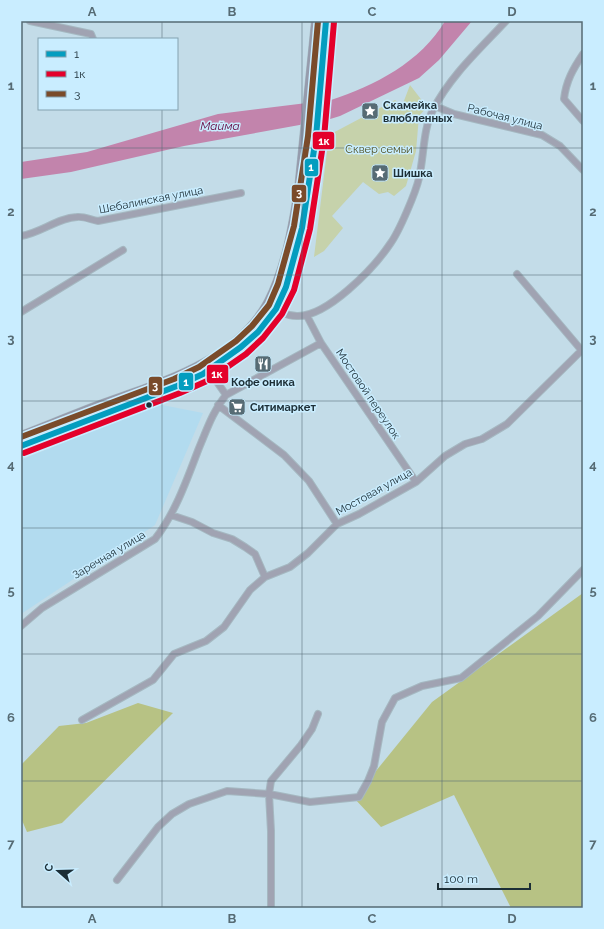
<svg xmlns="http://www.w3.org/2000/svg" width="604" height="929" viewBox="0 0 604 929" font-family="Raleway,sans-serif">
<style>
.built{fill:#b2dbef}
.green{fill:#c6d2ab}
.forest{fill:#b7c284}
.water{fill:#c284ac}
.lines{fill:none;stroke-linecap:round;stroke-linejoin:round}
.minor-casing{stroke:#a5b8c1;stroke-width:8}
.primary-casing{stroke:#a5b8c1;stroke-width:10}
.minor{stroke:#a0a3b2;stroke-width:6}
.primary{stroke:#969bac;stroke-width:9}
.bus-1-casing{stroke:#c9edff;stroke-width:9}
.bus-2-casing{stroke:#c9edff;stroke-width:9}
.bus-3-casing{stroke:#c9edff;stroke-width:9}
.bus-1{stroke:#039dbf;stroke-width:6}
.bus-2{stroke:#e4002b;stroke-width:6}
.bus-3{stroke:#7a4b2a;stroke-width:6}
.grid{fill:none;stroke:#566b74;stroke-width:1;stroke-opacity:0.55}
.bus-dot{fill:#1c2e36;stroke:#c9edff;stroke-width:1.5}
.labels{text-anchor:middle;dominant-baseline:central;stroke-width:3;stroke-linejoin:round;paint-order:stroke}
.poi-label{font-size:11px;font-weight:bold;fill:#1c2e36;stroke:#c9edff;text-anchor:start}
.street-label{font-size:11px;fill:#1c2e36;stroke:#c9edff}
.park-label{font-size:11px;fill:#4e4e1f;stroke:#c9edff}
.water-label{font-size:12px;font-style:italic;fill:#660944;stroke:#c9edff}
.line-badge{stroke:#c9edff;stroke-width:1.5}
.badge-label{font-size:11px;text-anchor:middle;font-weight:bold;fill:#fff}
.neatline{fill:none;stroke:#566b74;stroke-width:1.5}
.grid-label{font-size:13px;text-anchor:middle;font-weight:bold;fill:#566b74}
</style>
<rect width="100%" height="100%" fill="#c3dce8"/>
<path class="built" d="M 157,404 L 203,413 L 155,525 L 21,614 L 21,460 Z"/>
<path class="green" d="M 410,85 L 427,107 L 419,116 L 416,151 L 406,186 L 394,196 L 388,192 L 379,194 L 363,182 L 332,216 L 343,228 L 324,251 L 314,257 L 329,135 L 395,100 L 402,106 Z"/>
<path class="forest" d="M 583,593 L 583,908 L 511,908 L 454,795 L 381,827 L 354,798 L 432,702 Z
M 138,703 L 173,713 L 62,823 L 27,832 L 21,818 L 21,765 L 59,726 L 86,723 Z"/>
<path class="water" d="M 445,21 L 472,21 L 439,60 L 419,78 L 340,116 L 327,120 L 184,146 L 71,172 L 21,179 L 21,162 L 87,152 L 218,114 L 331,100 C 374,86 421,62 445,21 Z"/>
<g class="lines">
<defs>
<path id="minor" d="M 30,21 L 91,34 L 93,39
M 583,54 C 573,69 566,81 564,99 L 583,121
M 435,106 L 454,114 L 542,135 L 560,146 L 583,170
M 21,236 C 41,233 57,218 77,217 C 84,216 91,220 98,221 L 241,193
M 517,274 L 583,352
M 267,303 C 277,310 285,316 297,316 C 327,317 374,268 390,244 C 399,232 416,192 419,178 C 424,157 423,128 433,110 C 450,76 480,49 506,21
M 21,312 L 123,250
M 307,316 L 321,343 L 416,482
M 213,376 L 226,395 L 321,343
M 218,405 L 284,455 L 309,481 L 337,524
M 171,515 L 192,522 L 213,533 L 232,539 L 245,547 L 255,554 L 265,577
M 21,626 L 42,608 L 155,539 C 176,512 187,479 199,448 C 207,429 213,411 226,395
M 318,714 L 312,729 L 301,745 L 271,781 L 269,794 L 310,802 L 359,797 L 368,781 L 374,766 L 382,722 L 395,698 L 422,686 L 461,678 L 538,616 L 583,570
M 82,720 L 153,680 L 174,654 L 206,641 L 224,627 L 250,590 L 265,577 L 290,567 L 308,553 L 337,524 L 359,514 L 416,482 L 445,456 L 465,444 L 482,439 L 507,424 L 583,349
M 117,880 L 158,827 L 172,814 L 189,804 L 227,791 L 269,794 L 271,831 L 271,908"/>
<path id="primary" d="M 21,436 C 47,426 73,415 100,405 C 160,383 235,363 268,303 C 286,268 293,227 299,189 L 316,21
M 21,446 L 177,386 L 203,374 L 241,347 L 258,332 L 276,309 L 286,287 L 302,228 L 316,137 L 326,21"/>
</defs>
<use href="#minor" class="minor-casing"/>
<use href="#primary" class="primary-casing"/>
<use href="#minor" class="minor"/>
<use href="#primary" class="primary"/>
<defs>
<path id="bus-1" d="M 21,446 L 177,386 L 203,374 L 241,347 L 258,332 L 276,309 L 286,287 L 302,228 L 316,137 L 326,21"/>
<path id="bus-2" d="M 24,453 L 180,393 L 207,381 L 246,354 L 263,338 L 282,314 L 294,290 L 310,229 L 324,138 L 334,22"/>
<path id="bus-3" d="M 21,437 L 174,379 L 199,367 L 236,341 L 252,326 L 269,305 L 278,284 L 294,226 L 308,136 L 318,21"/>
</defs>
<use href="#bus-1" class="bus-1-casing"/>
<use href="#bus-2" class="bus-2-casing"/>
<use href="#bus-3" class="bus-3-casing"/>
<use href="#bus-1" class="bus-1"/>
<use href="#bus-2" class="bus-2"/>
<use href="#bus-3" class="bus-3"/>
</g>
<path class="grid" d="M 162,21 L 162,39M 302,21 L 302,908M 442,21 L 442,908M 162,109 L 162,908M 21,148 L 583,148M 21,275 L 583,275M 21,401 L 583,401M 21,528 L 583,528M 21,654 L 583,654M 21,781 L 583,781"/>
<defs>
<symbol id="sight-square" viewBox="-11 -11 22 22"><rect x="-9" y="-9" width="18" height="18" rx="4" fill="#566b74" stroke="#c9edff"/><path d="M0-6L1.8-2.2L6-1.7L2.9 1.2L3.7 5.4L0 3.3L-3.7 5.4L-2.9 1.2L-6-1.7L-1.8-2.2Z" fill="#fff"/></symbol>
<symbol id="restaurant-square" viewBox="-11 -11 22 22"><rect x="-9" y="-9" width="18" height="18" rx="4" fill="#566b74" stroke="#c9edff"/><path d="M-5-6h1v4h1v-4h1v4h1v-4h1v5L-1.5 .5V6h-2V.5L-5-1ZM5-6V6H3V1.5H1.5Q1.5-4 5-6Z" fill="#fff"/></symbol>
<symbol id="supermarket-square" viewBox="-11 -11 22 22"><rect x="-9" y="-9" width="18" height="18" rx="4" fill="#566b74" stroke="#c9edff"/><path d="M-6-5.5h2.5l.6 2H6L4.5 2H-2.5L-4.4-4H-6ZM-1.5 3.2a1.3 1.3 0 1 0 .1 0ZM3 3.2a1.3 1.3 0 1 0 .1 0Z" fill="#fff"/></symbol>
</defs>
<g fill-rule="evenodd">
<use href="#sight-square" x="360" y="101" width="20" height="20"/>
<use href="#sight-square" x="370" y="163" width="20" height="20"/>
<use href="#restaurant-square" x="253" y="354" width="20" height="20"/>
<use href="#supermarket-square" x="227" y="397" width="20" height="20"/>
</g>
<circle class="bus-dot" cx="149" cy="405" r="3.5"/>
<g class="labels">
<g class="poi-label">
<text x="383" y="105">Скамейка<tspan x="383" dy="13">влюбленных</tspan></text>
<text x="393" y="173">Шишка</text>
<text x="263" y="382" text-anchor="middle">Кофе оника</text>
<text x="250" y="407">Ситимаркет</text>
</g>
<g class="street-label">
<text transform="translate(505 117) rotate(14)">Рабочая улица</text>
<text transform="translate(151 200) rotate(-11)">Шебалинская улица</text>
<text transform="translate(368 394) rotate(56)">Мостовой переулок</text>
<text transform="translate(374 492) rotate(-29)">Мостовая улица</text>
<text transform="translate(109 555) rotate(-31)">Заречная улица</text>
</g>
<g class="park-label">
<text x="379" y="149">Сквер семьи</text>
</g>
<g class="water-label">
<text x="220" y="126">Майма</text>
</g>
</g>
<g class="line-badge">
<rect x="312" y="131" width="23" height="19" rx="4" fill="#e4002b"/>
<rect x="304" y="158" width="15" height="19" rx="4" fill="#039dbf"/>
<rect x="291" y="184" width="16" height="19" rx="4" fill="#7a4b2a"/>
<rect x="206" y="364" width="23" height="20" rx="4" fill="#e4002b"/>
<rect x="178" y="372" width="16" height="19" rx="4" fill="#039dbf"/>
<rect x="148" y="376" width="15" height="20" rx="4" fill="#7a4b2a"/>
</g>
<g class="badge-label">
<text x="324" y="145">1к</text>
<text x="311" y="171">1</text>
<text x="299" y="197">3</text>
<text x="217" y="378">1к</text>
<text x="186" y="386">1</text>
<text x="155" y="390">3</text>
</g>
<rect width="604" height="929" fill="none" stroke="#c9edff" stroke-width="44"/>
<rect x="38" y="38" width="140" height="72" fill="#c9edff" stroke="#84a1af"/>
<rect x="46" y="51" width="20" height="6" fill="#039dbf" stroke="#84a1af"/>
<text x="74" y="58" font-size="12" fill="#1c2e36">1</text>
<rect x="46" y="71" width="20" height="6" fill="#e4002b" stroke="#84a1af"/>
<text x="74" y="78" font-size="12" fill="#1c2e36">1к</text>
<rect x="46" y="91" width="20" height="6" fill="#7a4b2a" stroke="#84a1af"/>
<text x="74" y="98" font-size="12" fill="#1c2e36">3</text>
<g transform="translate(58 871) rotate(290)" stroke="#c9edff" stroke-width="3" paint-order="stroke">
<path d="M0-3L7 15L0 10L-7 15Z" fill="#1c2e36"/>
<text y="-6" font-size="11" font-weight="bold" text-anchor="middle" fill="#1c2e36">С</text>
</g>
<path d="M438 883v6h92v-6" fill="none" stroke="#1c2e36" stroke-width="2"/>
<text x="444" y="883" font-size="12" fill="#1c2e36" stroke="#c9edff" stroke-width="3" paint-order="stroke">100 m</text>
<rect x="22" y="22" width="560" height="885" class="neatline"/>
<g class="grid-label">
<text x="92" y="16">A</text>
<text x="232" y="16">B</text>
<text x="372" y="16">C</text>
<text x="512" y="16">D</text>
<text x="11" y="90">1</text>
<text x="593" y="90">1</text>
<text x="11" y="216">2</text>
<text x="593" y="216">2</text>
<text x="11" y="343">3</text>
<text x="593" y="343">3</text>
<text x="11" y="469">4</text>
<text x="593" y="469">4</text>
<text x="11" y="595">5</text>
<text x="593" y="595">5</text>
<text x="11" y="722">6</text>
<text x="593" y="722">6</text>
<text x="11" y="848">7</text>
<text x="593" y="848">7</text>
<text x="92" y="923">A</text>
<text x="232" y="923">B</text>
<text x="372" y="923">C</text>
<text x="512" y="923">D</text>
</g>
</svg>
